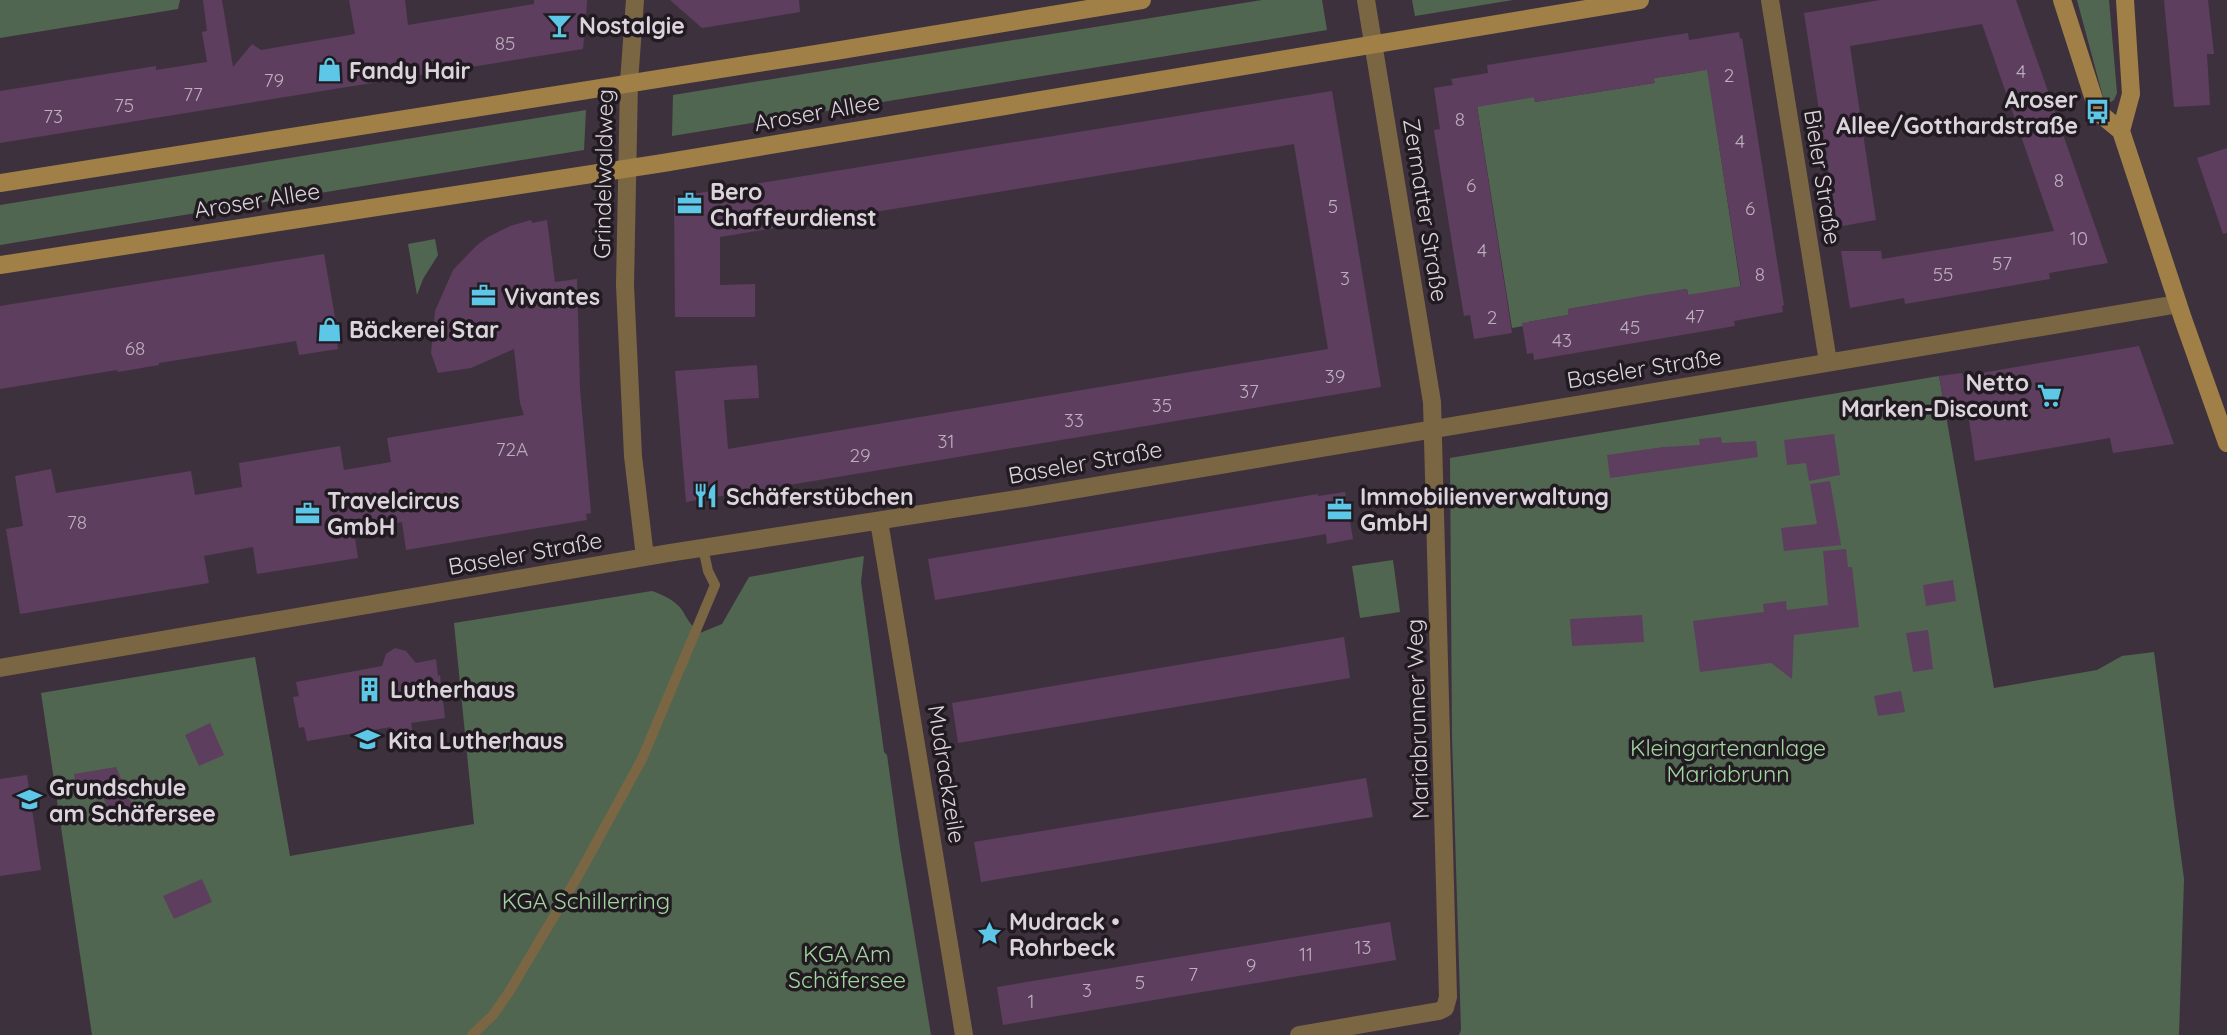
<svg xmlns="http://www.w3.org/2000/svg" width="2227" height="1035" viewBox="0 0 2227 1035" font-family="Quicksand,sans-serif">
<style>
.green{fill:#516650}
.building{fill:#5d3e5e}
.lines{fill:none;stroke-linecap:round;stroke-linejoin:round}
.service{stroke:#7a6643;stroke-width:10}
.minor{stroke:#7a6643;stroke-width:18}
.secondary{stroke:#a08047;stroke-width:18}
.labels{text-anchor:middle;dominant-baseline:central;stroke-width:7;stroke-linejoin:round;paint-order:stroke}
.number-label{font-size:19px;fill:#bcaebc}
.poi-label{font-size:23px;font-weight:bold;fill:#dcd4dc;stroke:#211b21;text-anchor:start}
.street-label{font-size:23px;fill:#dcd4dc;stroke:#211b21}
.park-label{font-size:23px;fill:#a1d69e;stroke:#211b21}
</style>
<rect width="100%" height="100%" fill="#3e313e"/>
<path class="green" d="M 0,0 L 180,0 L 178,9 L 0,38 Z
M 1262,0 L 1322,0 L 1327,30 L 672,136 L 673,95 Z
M 1412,0 L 1513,0 L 1415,16 Z
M 2077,0 L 2109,0 L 2117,93 L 2114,100 L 2111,102 L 2103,97 Z
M 1707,66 L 1741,290 L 1688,295 L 1687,289 L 1568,309 L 1568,315 L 1528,322 L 1528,325 L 1512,328 L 1477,106 L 1534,97 L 1535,102 L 1654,83 L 1654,78 L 1694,72 Z
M 586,110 L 584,150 L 0,245 L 0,205 Z
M 435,239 L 438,255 L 423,279 L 417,295 L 408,244 Z
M 1939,376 L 1994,688 L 2097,670 L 2122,656 L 2154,652 L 2184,879 L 2179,1035 L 1459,1035 L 1461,1030 L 1452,736 L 1450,458 Z
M 864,556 L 861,582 L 884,752 L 887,755 L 900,848 L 931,1035 L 92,1035 L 41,693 L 255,657 L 290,856 L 474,824 L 454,623 L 652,591 C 663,595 675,600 682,610 C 688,620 690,625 700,633 L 722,624 L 749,577 Z
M 1393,560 L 1400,612 L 1360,618 L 1352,566 Z"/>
<path class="building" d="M 203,0 L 222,0 L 233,67 L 252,44 L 261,50 L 355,34 L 349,0 L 405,0 L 408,25 L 534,4 L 534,0 L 587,0 L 587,4 L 583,49 L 0,143 L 0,91 L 156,66 L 156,70 L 207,62 L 202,32 L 207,31 Z
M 670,0 L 799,0 L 800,12 L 702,28 Z
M 1880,0 L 2016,0 L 2108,263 L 2049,273 L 2050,279 L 1905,304 L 1904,298 L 1850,308 L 1841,251 L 1881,251 L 1882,259 L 2054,231 L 1982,24 L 1850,46 L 1876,220 L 1837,227 L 1804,13 Z
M 2164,0 L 2208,0 L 2214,54 L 2207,54 L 2210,105 L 2174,107 Z
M 1739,32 L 1740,39 L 1742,38 L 1784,305 L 1782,306 L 1783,312 L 1734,321 L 1735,326 L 1534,360 L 1533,353 L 1527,354 L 1522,323 L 1568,315 L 1568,309 L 1646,295 L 1687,289 L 1688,295 L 1741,286 L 1707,70 L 1654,78 L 1655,83 L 1535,102 L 1534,97 L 1477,107 L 1512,333 L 1474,339 L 1470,315 L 1464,316 L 1453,250 L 1434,130 L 1440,129 L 1434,88 L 1453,85 L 1451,79 L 1488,73 L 1487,65 L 1688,33 L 1689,40 Z
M 1332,91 L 1381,387 L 686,502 L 675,371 L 757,365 L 759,398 L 724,400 L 728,449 L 1328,349 L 1294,144 L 720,237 L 720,285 L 755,284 L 755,317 L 675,317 L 674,197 Z
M 2227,148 L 2227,233 L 2223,234 L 2197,158 Z
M 531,220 L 532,223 L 547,220 L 555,282 L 577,279 L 580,389 L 591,513 L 586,514 L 587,520 L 406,550 L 402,522 L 354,531 L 358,558 L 257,574 L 253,547 L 204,556 L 209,583 L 20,614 L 6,529 L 23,526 L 15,476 L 51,469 L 56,493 L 191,471 L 195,495 L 242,487 L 239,463 L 340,446 L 344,470 L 391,462 L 387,438 L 524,415 L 520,403 L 514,349 L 471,368 L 438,373 L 431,353 L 435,311 L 453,270 L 476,246 L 488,237 L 510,226 Z
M 324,254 L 338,334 L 336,334 L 338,349 L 299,355 L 296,341 L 159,363 L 159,365 L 118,372 L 117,370 L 0,389 L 0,306 Z
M 2139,346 L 2174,444 L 2113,453 L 2110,438 L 1975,461 L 1968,413 L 1946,415 L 1939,376 L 1962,373 L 1963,376 Z
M 1834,434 L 1840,475 L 1809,481 L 1806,463 L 1787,465 L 1784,440 Z
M 1721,437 L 1722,443 L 1756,441 L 1758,457 L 1610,478 L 1607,455 L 1663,447 L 1700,445 L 1699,439 Z
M 1830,481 L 1841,545 L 1784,551 L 1781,528 L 1817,524 L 1810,484 Z
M 1345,492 L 1353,539 L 1327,544 L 1326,534 L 935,600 L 928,559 L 1318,494 L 1318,496 Z
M 1846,549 L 1848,567 L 1852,567 L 1859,627 L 1794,635 L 1792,679 L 1771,663 L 1700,672 L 1693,621 L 1764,612 L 1763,604 L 1786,601 L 1787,610 L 1828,605 L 1823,551 Z
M 1953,580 L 1956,601 L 1926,606 L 1923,585 Z
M 1642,615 L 1644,642 L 1572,646 L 1570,619 Z
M 1928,630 L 1933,669 L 1913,672 L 1906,633 Z
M 1344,637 L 1350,678 L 958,743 L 952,703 Z
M 395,648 L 406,651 L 416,663 L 436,659 L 438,676 L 440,675 L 445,718 L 411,723 L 413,734 L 392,737 L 391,727 L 307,741 L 304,727 L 299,728 L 293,697 L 299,696 L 296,682 L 382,666 L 386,654 Z
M 1901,691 L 1905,712 L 1878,716 L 1874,696 Z
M 210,723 L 224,755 L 199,766 L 185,735 Z
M 116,767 L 138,818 L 118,827 L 101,794 L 78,798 L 74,774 Z
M 27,775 L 41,870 L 0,876 L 0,779 Z
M 1366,778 L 1373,817 L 981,882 L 974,842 Z
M 202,879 L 212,902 L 174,919 L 163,896 Z
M 1390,922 L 1396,960 L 1003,1025 L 997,987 Z"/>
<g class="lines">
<path class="service" d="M 472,1035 L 493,1015 L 509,992 L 578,876 L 642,759 L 715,585 L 708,571 L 703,548"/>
<path class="minor" d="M 635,0 L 629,82 L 625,285 L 633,456 L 645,557
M 1770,0 L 1828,362
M 879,521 L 964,1035
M 0,668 L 669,553 L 1024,498 L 2178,304
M 1299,1035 L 1439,1011 L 1445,1008 L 1448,997 L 1432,402 L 1366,0"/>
<path class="secondary" d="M 2062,0 L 2098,112 L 2121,131 L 2183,319 L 2227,443
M 2121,131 L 2131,94 L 2125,0
M 0,183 L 841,50 L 1142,0
M 0,265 L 663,163 L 1640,0"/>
</g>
<defs>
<symbol id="bar-bare" viewBox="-9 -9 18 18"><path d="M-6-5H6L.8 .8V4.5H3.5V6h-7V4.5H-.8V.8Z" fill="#5dc7e8" stroke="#211b21" stroke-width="2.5" paint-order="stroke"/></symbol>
<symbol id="shop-bare" viewBox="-9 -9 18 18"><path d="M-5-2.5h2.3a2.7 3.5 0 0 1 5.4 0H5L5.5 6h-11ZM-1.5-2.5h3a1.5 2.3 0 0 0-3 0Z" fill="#5dc7e8" stroke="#211b21" stroke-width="2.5" paint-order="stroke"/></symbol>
<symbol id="bus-bare" viewBox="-9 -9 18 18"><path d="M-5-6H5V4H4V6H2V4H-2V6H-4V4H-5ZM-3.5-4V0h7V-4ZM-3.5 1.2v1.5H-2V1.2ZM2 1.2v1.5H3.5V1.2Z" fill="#5dc7e8" stroke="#211b21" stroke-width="2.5" paint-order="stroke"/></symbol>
<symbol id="office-bare" viewBox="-9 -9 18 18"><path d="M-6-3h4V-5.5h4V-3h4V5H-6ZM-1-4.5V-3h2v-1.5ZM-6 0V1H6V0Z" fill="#5dc7e8" stroke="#211b21" stroke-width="2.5" paint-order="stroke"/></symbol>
<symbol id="supermarket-bare" viewBox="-9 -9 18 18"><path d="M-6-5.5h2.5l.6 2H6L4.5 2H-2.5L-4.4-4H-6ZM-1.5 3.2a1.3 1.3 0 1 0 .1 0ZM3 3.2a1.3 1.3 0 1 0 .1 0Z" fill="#5dc7e8" stroke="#211b21" stroke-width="2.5" paint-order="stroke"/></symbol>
<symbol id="restaurant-bare" viewBox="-9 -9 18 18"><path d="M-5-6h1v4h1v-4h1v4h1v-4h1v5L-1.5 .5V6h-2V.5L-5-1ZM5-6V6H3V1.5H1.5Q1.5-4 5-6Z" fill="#5dc7e8" stroke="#211b21" stroke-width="2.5" paint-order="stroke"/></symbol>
<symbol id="building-bare" viewBox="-9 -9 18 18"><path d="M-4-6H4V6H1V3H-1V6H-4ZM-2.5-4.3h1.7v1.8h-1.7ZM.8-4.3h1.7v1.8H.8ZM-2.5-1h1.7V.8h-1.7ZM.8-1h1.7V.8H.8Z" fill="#5dc7e8" stroke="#211b21" stroke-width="2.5" paint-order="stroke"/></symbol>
<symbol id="school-bare" viewBox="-9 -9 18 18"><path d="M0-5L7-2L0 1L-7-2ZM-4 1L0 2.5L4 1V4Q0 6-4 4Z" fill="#5dc7e8" stroke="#211b21" stroke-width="2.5" paint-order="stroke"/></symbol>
<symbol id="sight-bare" viewBox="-9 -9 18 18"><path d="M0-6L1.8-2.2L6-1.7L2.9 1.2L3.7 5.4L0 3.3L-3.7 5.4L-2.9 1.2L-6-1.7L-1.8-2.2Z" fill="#5dc7e8" stroke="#211b21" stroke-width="2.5" paint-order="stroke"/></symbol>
</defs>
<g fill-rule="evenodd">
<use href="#bar-bare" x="542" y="8" width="35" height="35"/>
<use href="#shop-bare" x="312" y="52" width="35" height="35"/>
<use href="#bus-bare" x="2080" y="94" width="35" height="35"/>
<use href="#office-bare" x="672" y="186" width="35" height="35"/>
<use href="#office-bare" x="466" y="278" width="35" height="35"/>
<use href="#shop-bare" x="312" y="312" width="35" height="35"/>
<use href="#supermarket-bare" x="2032" y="378" width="35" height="35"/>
<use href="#restaurant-bare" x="688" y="478" width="35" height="35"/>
<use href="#office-bare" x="1322" y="492" width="35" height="35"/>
<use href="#office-bare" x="290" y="496" width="35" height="35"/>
<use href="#building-bare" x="352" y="672" width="35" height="35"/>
<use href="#school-bare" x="350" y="722" width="35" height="35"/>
<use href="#school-bare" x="12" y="782" width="35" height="35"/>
<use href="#sight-bare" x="972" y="916" width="35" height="35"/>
</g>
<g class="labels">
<g class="number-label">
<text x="505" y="43">85</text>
<text x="2021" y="71">4</text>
<text x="1729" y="75">2</text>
<text x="274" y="80">79</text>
<text x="193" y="94">77</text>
<text x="124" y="105">75</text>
<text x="53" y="116">73</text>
<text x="1460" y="119">8</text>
<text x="1740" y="141">4</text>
<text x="2059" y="180">8</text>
<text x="1471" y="185">6</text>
<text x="1333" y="206">5</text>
<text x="1750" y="208">6</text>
<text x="2079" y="238">10</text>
<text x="1482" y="250">4</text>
<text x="2002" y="263">57</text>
<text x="1760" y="274">8</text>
<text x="1943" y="274">55</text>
<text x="1345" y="278">3</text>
<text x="1695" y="316">47</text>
<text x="1492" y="317">2</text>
<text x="1630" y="327">45</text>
<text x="1562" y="340">43</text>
<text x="135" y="348">68</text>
<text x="1335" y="376">39</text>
<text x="1249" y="391">37</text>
<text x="1162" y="405">35</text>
<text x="1074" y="420">33</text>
<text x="946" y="441">31</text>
<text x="512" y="449">72A</text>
<text x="860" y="455">29</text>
<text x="77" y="522">78</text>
<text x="1363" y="947">13</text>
<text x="1306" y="954">11</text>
<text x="1251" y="965">9</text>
<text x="1193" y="974">7</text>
<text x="1140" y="982">5</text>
<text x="1087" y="990">3</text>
<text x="1031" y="1001">1</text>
</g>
<g class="poi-label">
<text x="579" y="25">Nostalgie</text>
<text x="349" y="70">Fandy Hair</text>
<text x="2078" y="99" text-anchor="end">Aroser<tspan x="2078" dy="26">Allee/Gotthardstraße</tspan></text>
<text x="710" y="191">Bero<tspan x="710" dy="26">Chaffeurdienst</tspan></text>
<text x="504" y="296">Vivantes</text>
<text x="349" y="329">Bäckerei Star</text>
<text x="2029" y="382" text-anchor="end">Netto<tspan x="2029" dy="26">Marken-Discount</tspan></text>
<text x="726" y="496">Schäferstübchen</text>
<text x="1360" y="496">Immobilienverwaltung<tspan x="1360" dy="26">GmbH</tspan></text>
<text x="327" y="500">Travelcircus<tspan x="327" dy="26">GmbH</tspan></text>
<text x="390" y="689">Lutherhaus</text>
<text x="388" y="740">Kita Lutherhaus</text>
<text x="49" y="787">Grundschule<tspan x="49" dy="26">am Schäfersee</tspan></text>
<text x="1009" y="921">Mudrack •<tspan x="1009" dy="26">Rohrbeck</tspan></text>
</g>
<g class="street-label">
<text transform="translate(817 112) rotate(-10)">Aroser Allee</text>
<text transform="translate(603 174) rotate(-89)">Grindelwaldweg</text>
<text transform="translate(1823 177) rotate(81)">Bieler Straße</text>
<text transform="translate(257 200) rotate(-9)">Aroser Allee</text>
<text transform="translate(1426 210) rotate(81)">Zermatter Straße</text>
<text transform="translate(1644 368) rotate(-9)">Baseler Straße</text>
<text transform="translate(1085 462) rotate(-10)">Baseler Straße</text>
<text transform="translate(525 553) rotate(-10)">Baseler Straße</text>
<text transform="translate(1417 719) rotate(-92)">Mariabrunner Weg</text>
<text transform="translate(947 774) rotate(81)">Mudrackzeile</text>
</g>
<g class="park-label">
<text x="1728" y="747">Kleingartenanlage<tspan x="1728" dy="26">Mariabrunn</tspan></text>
<text x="586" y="900">KGA Schillerring</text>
<text x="847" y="953">KGA Am<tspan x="847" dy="26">Schäfersee</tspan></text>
</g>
</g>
</svg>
